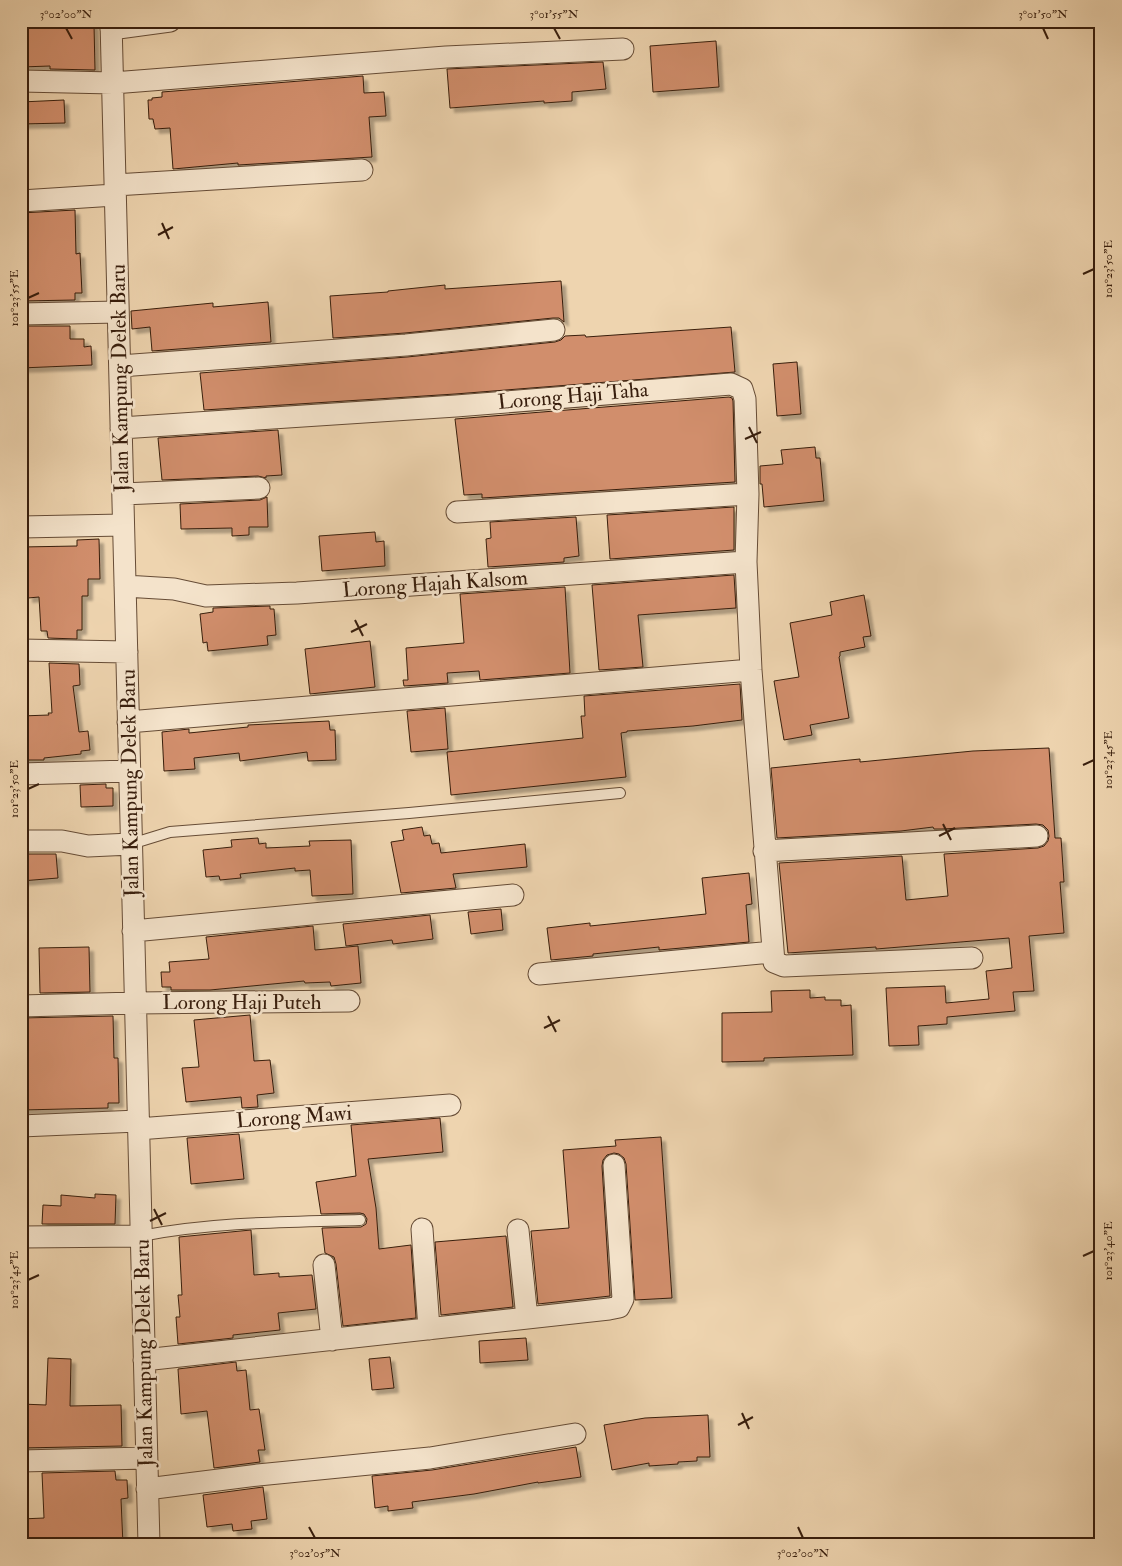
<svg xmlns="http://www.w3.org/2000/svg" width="1122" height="1566" viewBox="0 0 1122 1566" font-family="'IM FELL Double Pica',serif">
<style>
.building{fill:#d18e6c;stroke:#381e0d;filter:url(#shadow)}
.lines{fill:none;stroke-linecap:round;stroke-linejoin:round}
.lane-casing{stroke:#664c36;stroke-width:12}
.street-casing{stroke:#664c36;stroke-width:23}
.lane{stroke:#f4e3cb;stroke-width:10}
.street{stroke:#f4e3cb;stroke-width:21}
.ticks{fill:none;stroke:#381e0d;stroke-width:2}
.labels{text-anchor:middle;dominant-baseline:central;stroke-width:5;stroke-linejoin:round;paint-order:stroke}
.street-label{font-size:21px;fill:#381e0d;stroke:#f4e3cb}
.neatline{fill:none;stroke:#381e0d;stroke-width:2}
.ticks-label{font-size:12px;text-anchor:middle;fill:#381e0d}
</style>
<defs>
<filter id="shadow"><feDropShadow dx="4.5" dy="4.5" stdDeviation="1" flood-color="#0004"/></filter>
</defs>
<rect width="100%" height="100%" fill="#eed4af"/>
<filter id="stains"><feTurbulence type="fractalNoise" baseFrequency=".004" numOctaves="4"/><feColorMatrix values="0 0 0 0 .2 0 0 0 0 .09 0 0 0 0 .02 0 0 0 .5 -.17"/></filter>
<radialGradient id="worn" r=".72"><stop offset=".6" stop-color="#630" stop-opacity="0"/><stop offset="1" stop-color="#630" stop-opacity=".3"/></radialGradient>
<path class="building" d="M 21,21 L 93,21 L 93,25 L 94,25 L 95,70 L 50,69 L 50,66 L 21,67 Z
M 716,41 L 719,87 L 653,92 L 650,46 Z
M 603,62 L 606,89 L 572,92 L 572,101 L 544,103 L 544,101 L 450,108 L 447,69 Z
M 363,76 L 364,93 L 384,92 L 386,116 L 369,117 L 372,157 L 238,165 L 238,163 L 173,169 L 170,128 L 155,129 L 153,119 L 149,119 L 148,100 L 152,100 L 152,98 L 162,97 L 162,92 Z
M 64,100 L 65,123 L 21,124 L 21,102 Z
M 75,210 L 76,254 L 80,253 L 82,293 L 75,293 L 75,300 L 21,301 L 21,281 L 23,281 L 21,213 Z
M 561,281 L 564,322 L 559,318 L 553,318 L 405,333 L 333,338 L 330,296 L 388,292 L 388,291 L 445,285 L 445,289 Z
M 268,302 L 271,342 L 152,351 L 150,327 L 132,329 L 131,311 L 213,303 L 213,307 Z
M 24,326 L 70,326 L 70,339 L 84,339 L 84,347 L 91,346 L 92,365 L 21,368 L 21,336 L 24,336 Z
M 731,327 L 735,372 L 455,394 L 204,410 L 200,373 L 407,357 L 555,342 L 561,340 L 565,336 L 585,335 L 586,337 Z
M 797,362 L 801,414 L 777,416 L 773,364 Z
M 729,397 L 732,398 L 733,401 L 735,482 L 482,498 L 482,494 L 464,495 L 455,419 Z
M 278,430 L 282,475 L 266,476 L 266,478 L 258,476 L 162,480 L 158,438 Z
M 815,447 L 816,458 L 820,458 L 824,501 L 764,507 L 762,484 L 760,484 L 760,466 L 783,464 L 781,450 Z
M 267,497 L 268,527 L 249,527 L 249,535 L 232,536 L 232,528 L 181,529 L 180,504 L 260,500 Z
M 734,507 L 734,550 L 610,559 L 607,515 Z
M 576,517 L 579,556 L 564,558 L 564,562 L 488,567 L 486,539 L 491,538 L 490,522 Z
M 375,532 L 376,542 L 384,541 L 385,566 L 322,571 L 319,536 Z
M 99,539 L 100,579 L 88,579 L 88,596 L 82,596 L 82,630 L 77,630 L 77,639 L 48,638 L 47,631 L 41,631 L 39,597 L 28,598 L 28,586 L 21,586 L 21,547 L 77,546 L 77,540 Z
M 734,575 L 736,608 L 638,615 L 643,667 L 599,670 L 592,585 Z
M 565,587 L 570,673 L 480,680 L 479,671 L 447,673 L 448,683 L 404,686 L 403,680 L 408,680 L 406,648 L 464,643 L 460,594 Z
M 864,595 L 871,636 L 863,637 L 865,647 L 840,652 L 840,656 L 839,657 L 849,718 L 810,725 L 812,735 L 784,740 L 774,681 L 799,677 L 790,623 L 832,615 L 830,602 Z
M 270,606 L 270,609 L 274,609 L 276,635 L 267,636 L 268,645 L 208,651 L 207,642 L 203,643 L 200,614 L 213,612 L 213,608 Z
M 370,641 L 375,687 L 310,694 L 305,649 Z
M 49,663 L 79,664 L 80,685 L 73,686 L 79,732 L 88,731 L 90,750 L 81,751 L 81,754 L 44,758 L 44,760 L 21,760 L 21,716 L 49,715 L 48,713 L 52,713 Z
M 740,684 L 742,720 L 693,726 L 627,731 L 627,732 L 621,733 L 626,777 L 451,795 L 447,752 L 583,738 L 581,716 L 585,716 L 584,696 Z
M 445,708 L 448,749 L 411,752 L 407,711 Z
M 329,721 L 330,730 L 335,730 L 336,760 L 308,761 L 307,752 L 240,761 L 239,753 L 194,758 L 195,769 L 164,771 L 162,732 L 189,729 L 189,733 L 248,727 L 248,725 Z
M 1049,748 L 1055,838 L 1061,838 L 1064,882 L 1060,882 L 1064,933 L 1029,936 L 1034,991 L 1013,992 L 1015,1011 L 947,1017 L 947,1024 L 918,1026 L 919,1045 L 889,1046 L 886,988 L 945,986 L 946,1003 L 989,999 L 986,971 L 1012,968 L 1009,938 L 876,949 L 876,947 L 788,953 L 779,863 L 902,856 L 906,900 L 948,896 L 944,854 L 1038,848 L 1044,846 L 1048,841 L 1049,836 L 1048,830 L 1043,825 L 1036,824 L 942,829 L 934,829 L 933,827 L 901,831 L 777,838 L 771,768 L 860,759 L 860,762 L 973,751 Z
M 106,784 L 106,788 L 113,788 L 113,806 L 81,807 L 80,785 Z
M 422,827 L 424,836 L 430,835 L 432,844 L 439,843 L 441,853 L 525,844 L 527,867 L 453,874 L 456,888 L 401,893 L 391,842 L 404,840 L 402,830 Z
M 258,838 L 259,844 L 266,843 L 266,848 L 310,846 L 309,841 L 351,840 L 353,894 L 312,896 L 310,870 L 295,871 L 295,868 L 240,874 L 241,878 L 220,880 L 219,876 L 206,877 L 203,850 L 232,847 L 231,840 Z
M 21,854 L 56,854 L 58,878 L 21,881 Z
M 749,873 L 752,904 L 746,905 L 749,942 L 659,950 L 659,947 L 593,954 L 593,956 L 551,960 L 547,928 L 590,923 L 590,926 L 706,914 L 702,878 Z
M 501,909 L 503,930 L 471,934 L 468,912 Z
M 430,915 L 433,939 L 393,944 L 392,940 L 346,946 L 343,924 Z
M 313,926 L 315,950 L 358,946 L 361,983 L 331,986 L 330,982 L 305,983 L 304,981 L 210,990 L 171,990 L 171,987 L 162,987 L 161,972 L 170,972 L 169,962 L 209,959 L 206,937 Z
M 89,947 L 90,992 L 40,993 L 39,948 Z
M 810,990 L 810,998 L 825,997 L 825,1000 L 841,1000 L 841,1006 L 851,1005 L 853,1055 L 764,1058 L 764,1061 L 722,1062 L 722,1013 L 772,1012 L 771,991 Z
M 250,1015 L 254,1061 L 270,1060 L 274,1093 L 257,1095 L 258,1107 L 242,1108 L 241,1097 L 186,1102 L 182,1068 L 199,1067 L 194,1020 Z
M 113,1016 L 114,1058 L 118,1058 L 119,1103 L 108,1103 L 108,1108 L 21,1110 L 21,1018 Z
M 440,1118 L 443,1152 L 368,1159 L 376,1208 L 379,1249 L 411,1245 L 416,1318 L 343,1326 L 336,1264 L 334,1257 L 325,1253 L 322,1228 L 361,1227 L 366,1224 L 367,1219 L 364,1214 L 360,1213 L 321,1214 L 316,1182 L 356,1176 L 351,1125 Z
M 239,1134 L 244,1179 L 191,1184 L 187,1138 Z
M 661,1137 L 672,1298 L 635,1300 L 626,1164 L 624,1158 L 619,1154 L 614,1153 L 607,1155 L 603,1160 L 602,1166 L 610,1296 L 538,1304 L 531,1231 L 569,1228 L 563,1150 L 616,1146 L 615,1140 Z
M 95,1194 L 116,1195 L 115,1224 L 42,1224 L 43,1205 L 61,1206 L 61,1195 L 95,1198 Z
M 251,1230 L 254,1275 L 279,1273 L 279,1277 L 312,1275 L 316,1309 L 278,1313 L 280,1330 L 233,1335 L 233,1338 L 178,1344 L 176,1317 L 180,1317 L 178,1295 L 182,1295 L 179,1237 Z
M 506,1236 L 513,1307 L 441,1315 L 435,1242 Z
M 526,1338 L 528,1360 L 480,1363 L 479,1341 Z
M 390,1357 L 394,1388 L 372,1390 L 369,1359 Z
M 48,1358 L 71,1359 L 70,1406 L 121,1405 L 122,1446 L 21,1448 L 21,1404 L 46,1405 Z
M 236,1362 L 237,1371 L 246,1370 L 250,1410 L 259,1409 L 265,1450 L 258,1450 L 260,1462 L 214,1468 L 207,1411 L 181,1414 L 178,1369 Z
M 708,1415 L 710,1457 L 697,1457 L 697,1461 L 678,1462 L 678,1464 L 649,1466 L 649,1463 L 612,1470 L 604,1425 L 645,1418 Z
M 576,1447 L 581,1477 L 538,1483 L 538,1482 L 474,1494 L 412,1502 L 413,1508 L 388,1511 L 388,1506 L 375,1508 L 372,1476 L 432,1470 Z
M 115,1471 L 116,1480 L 127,1480 L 128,1498 L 121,1499 L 123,1545 L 21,1545 L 21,1519 L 44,1518 L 42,1473 Z
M 263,1487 L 267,1519 L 251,1521 L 252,1529 L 233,1531 L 232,1524 L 207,1527 L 203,1495 Z"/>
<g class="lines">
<defs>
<path id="lane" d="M 131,844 L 170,832 L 409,813 L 620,793
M 141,1236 C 213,1222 287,1222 360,1220"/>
<path id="street" d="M 111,21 L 149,1545
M 111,29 L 170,21
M 21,81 L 113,83 L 446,57 L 623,49
M 115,185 L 362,170
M 21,201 L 115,195
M 21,314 L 118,312
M 120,366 L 406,345 L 554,330
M 121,428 L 456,406 L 731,384 L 742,389 L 745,399 L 748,494 L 746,562 L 751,670 L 774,962 L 784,966 L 972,958
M 123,494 L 259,488
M 457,512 L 748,494
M 21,527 L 123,525
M 125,586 L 174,589 L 206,596 L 297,593 L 746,562
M 21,650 L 127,652
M 128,722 L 751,670
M 21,774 L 129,771
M 21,841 L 62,841 L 88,846 L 131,844
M 764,851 L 1037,836
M 133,931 L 513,895
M 539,974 L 772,952
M 21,1006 L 135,1003 L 349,1001
M 21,1126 L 138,1121
M 138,1129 L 450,1105
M 422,1229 L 429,1329
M 518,1230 L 527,1318
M 21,1237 L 141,1236
M 324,1265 L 332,1340
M 144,1360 L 609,1309 L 619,1307 L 623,1299 L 614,1165
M 21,1461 L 146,1458
M 147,1489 L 258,1475 L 430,1458 L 575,1434"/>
</defs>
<use href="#lane" class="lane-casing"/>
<use href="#street" class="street-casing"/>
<use href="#lane" class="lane"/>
<use href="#street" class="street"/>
</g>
<path class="ticks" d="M 66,28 L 72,39M 554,28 L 560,39M 1043,28 L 1048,39M 162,223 L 169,239M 158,235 L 173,227M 1083,274 L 1094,269M 28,298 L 39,293M 749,427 L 757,443M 745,439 L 761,432M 355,620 L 363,636M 351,632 L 367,624M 1083,765 L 1094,760M 28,789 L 39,784M 943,824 L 951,840M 939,836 L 955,828M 548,1016 L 556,1032M 544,1028 L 560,1020M 154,1209 L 162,1225M 150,1221 L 166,1213M 1083,1256 L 1094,1251M 28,1280 L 39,1275M 742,1413 L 749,1429M 738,1425 L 753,1417M 309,1527 L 315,1538M 798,1527 L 803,1538"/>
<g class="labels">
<g class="street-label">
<text transform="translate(120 378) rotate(-91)">Jalan Kampung Delek Baru</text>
<text transform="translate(573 396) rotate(-5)">Lorong Haji Taha</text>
<text transform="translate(435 584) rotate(-4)">Lorong Hajah Kalsom</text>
<text transform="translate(130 783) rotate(-91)">Jalan Kampung Delek Baru</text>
<text x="242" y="1002">Lorong Haji Puteh</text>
<text transform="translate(294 1117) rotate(-4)">Lorong Mawi</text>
<text transform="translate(144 1353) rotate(-91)">Jalan Kampung Delek Baru</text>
</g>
</g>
<rect width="1122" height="1566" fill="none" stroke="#eed4af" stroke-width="55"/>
<rect x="28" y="28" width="1066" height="1510" class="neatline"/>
<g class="ticks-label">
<text x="66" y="18">3°02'00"N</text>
<text x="554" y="18">3°01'55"N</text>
<text x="1043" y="18">3°01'50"N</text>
<text transform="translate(1108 269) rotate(-90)" y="4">101°23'50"E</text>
<text transform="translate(14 298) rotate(-90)" y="4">101°23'55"E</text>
<text transform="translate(1108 760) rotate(-90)" y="4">101°23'45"E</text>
<text transform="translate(14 789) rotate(-90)" y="4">101°23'50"E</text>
<text transform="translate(1108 1251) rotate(-90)" y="4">101°23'40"E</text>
<text transform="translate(14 1280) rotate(-90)" y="4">101°23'45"E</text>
<text x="315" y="1557">3°02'05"N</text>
<text x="803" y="1557">3°02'00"N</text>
</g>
<rect width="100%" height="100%" filter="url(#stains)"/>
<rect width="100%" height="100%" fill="url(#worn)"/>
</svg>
